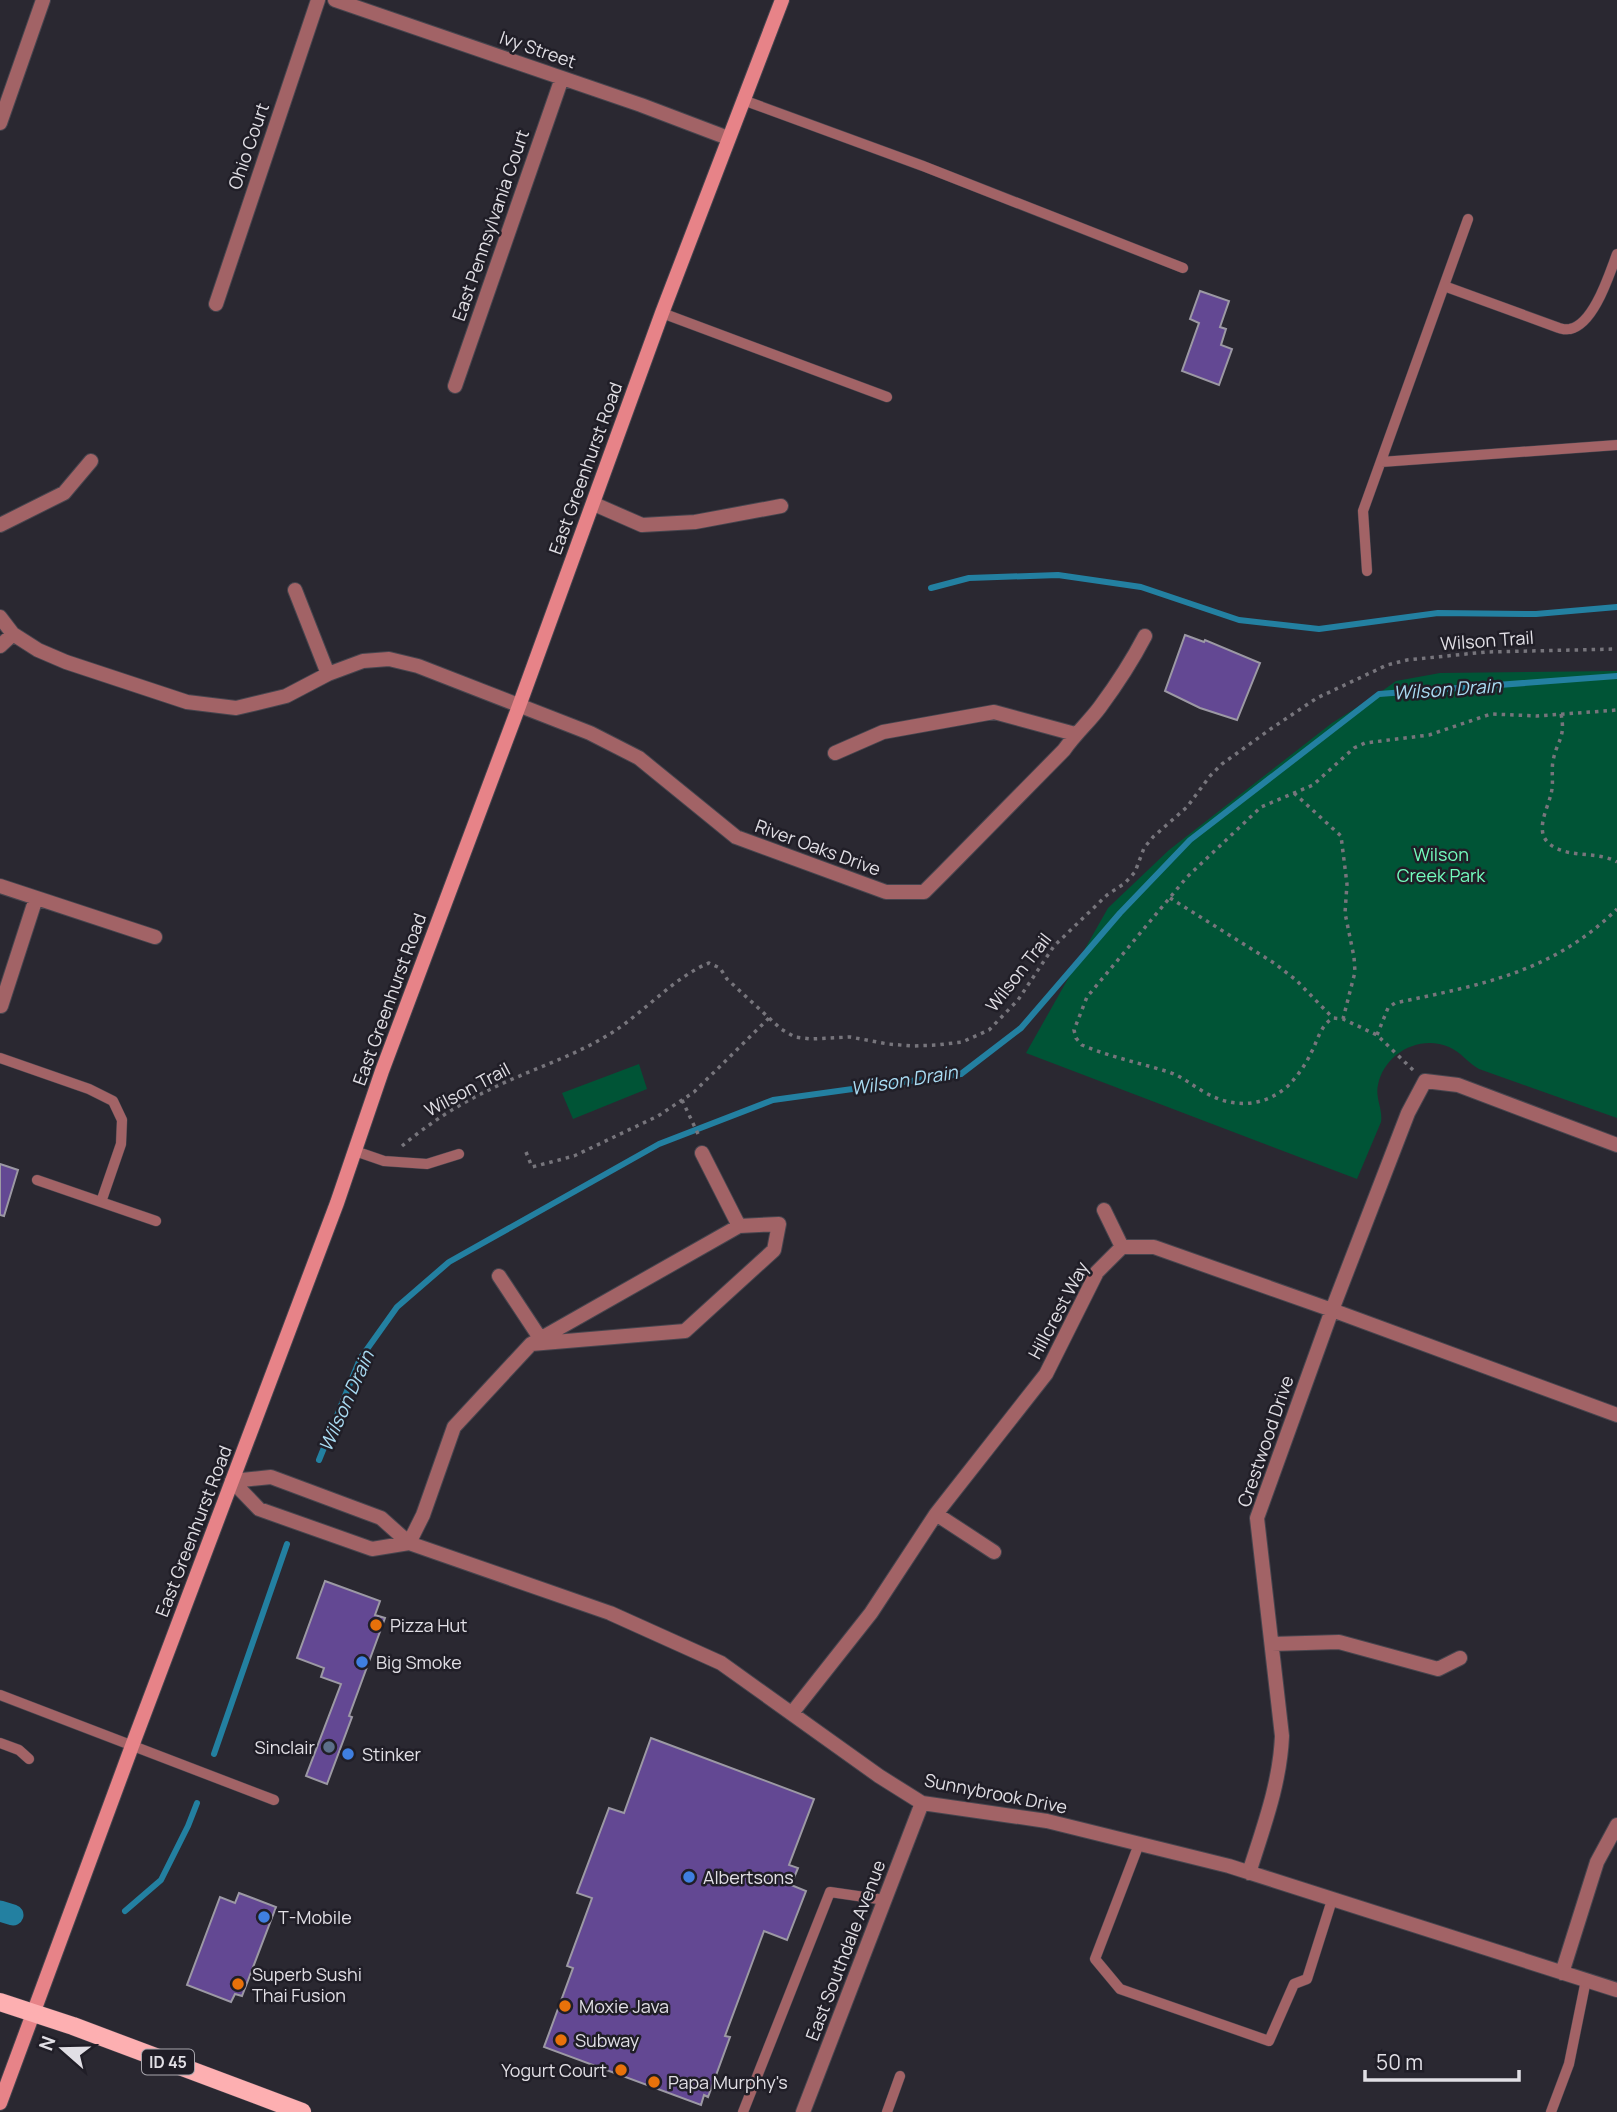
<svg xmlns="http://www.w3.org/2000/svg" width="1617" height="2112" viewBox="0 0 1617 2112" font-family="Manrope,sans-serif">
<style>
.green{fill:#005436}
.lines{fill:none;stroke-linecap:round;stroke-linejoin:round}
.stream{stroke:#2380a1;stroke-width:6}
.canal{stroke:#2380a1;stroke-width:21}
.building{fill:#634893;stroke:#9c99a4;stroke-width:2}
.service-casing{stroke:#47454e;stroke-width:11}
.minor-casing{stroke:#47454e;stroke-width:16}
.secondary-casing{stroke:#47454e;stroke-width:16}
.primary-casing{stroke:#47454e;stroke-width:19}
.path{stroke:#77757c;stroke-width:3.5;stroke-dasharray:3.5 5;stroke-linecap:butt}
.service{stroke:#a26366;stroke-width:10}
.minor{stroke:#a26366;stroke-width:14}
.secondary{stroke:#e78388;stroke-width:14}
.primary{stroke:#fdafb1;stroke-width:18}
.food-dot{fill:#e8710a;stroke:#201e27;stroke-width:2.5}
.shop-dot{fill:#3f7fe0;stroke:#201e27;stroke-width:2.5}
.service-dot{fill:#5c6f8a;stroke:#201e27;stroke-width:2.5}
.labels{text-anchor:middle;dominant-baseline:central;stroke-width:5;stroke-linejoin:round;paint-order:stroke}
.shield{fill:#201e27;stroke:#a7a5ac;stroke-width:2}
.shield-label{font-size:16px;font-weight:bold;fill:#e1dfe5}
.street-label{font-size:18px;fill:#e1dfe5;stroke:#201e27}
.park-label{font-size:18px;fill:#74fdbe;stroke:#201e27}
.poi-label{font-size:18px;fill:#e1dfe5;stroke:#201e27;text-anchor:start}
.water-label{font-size:19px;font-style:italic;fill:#a9dbf2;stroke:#201e27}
</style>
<rect width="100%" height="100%" fill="#2a2831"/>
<path class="green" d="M 1617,671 L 1617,1118 L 1479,1069 C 1468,1063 1461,1052 1449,1047 C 1419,1034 1384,1054 1378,1085 C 1375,1098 1383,1109 1381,1122 L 1357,1179 L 1026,1053 L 1108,908 L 1169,850 L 1332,723 L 1378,694 L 1396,681 L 1440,673 Z
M 639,1064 L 647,1089 L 573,1119 L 562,1093 Z"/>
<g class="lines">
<path class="stream" d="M 931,588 L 969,578 L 1058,575 L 1141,587 L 1239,620 L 1319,629 L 1438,613 L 1536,614 L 1617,607
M 319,1460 L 360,1359 L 397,1307 L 449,1262 L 659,1144 L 773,1100 L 961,1074 L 1021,1028 L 1120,913 L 1190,840 L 1379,694 L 1617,676
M 214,1754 L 287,1544
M 125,1911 L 161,1880 L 188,1826 L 197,1803"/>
<path class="canal" d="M 0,1911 L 13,1915"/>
</g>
<path class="building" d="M 1200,291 L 1229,301 L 1220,327 L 1226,329 L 1221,345 L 1232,349 L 1219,385 L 1182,371 L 1199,323 L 1190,319 Z
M 1185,635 L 1204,642 L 1205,640 L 1260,663 L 1237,720 L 1200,708 L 1165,691 Z
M 0,1164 L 18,1170 L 4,1216 L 0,1215 Z
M 325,1581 L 380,1601 L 375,1615 L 385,1618 L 349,1716 L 352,1717 L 327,1784 L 306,1776 L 341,1684 L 321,1677 L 324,1668 L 297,1658 Z
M 651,1738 L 814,1799 L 789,1865 L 798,1868 L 791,1885 L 806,1891 L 787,1940 L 764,1931 L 725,2036 L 730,2037 L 708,2097 L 704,2095 L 701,2105 L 544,2047 L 573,1968 L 567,1966 L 592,1898 L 577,1893 L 609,1808 L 624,1813 Z
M 239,1893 L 276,1907 L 242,1996 L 235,1994 L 231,2002 L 187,1985 L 220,1897 L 235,1903 Z"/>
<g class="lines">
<defs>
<path id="service" d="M 743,100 L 923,166 L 1183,268
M 1444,286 L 1559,328 C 1563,329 1566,330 1570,329 C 1594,324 1609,275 1617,254
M 662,313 L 887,397
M 1381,462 L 1617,445
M 1367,571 L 1363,511 L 1468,219
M 0,1058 L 89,1089 L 113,1101 L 122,1120 L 121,1144 L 101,1202
M 355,1151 L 384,1161 L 427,1164 L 459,1154
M 37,1180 L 156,1221
M 0,1695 L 274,1800
M 0,1743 L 19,1750 L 29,1759
M 1139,1844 L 1095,1959 L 1120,1989 L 1269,2041 L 1294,1984 L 1307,1979 L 1332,1900
M 743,2112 L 830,1892 L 885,1900
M 887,2112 L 900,2076
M 1551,2112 L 1569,2064 L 1586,1980"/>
<path id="minor" d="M 335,0 L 641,105 L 728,138
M 0,123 L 43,0
M 216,304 L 318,0
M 455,386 L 562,78
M 594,504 L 642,525 L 695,522 L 781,506
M 0,525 L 64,493 L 91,461
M 295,590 L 328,674
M 0,617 L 13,634 L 38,650 L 66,662 L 187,702 L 236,708 L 286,696 L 328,674 L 363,661 L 389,659 L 418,666 L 590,733 L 639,758 L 736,837 L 886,892 L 924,892 L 943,873 L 1064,750 C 1075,734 1089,722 1100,707 C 1117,684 1132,661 1145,636
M 0,646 L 13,634
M 835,753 L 883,732 L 994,712 L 1075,734
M 0,886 L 155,937
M 1,1006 L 36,898
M 702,1153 L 739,1226
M 1104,1210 L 1122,1247
M 499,1276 L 540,1338
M 232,1481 L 271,1477 L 381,1518 L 409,1543 L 610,1613 L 721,1663 L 879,1776 L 922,1803 L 1047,1821 L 1229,1866 L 1617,1990
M 232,1481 L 259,1509 L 372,1549 L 409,1543
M 936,1514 L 994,1552
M 409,1543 L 423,1515 L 454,1427 L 531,1344 L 739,1226 L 779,1224 L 774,1250 L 685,1331 L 531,1344
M 1272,1644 L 1339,1642 L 1438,1669 L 1460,1658
M 792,1713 L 871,1613 L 936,1514 L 1046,1374 L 1097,1272 L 1122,1247 L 1154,1247 L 1332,1310 L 1617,1415
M 1249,1873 C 1263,1828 1280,1784 1282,1736 L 1257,1518 L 1332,1310 L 1408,1113 L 1425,1081 L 1458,1085 L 1617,1145
M 1562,1973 L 1597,1862 L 1617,1825
M 803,2112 L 922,1803"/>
<path id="secondary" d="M 0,2103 L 132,1746 L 337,1203 L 382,1071 L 519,706 L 662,313 L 782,0"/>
<path id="primary" d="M 0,2002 L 73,2026 L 302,2112"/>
</defs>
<use href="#service" class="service-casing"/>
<use href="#minor" class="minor-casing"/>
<use href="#secondary" class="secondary-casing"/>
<use href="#primary" class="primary-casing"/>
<path class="path" d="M 1561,714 C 1566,738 1557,740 1553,761 C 1551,772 1554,783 1551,794 C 1547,811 1532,835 1554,847 C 1573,858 1597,851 1617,862
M 1294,793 L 1341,836 L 1347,884 L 1345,913 L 1354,957 L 1355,972 L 1343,1019
M 1170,898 L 1274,963 L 1296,980 L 1333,1018
M 1377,1035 L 1388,1008 L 1395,1003 C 1480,985 1552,973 1617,909
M 1413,1070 L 1377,1035 L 1343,1019 L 1333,1018 C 1320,1026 1318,1040 1311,1053 C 1306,1064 1298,1075 1290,1084 C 1266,1107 1234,1109 1206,1093 C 1193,1086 1183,1077 1169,1072 C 1140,1063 1110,1057 1082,1045 L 1076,1038 L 1074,1030 L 1087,997 L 1187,877 L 1261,807 L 1313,785 L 1354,748 L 1365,743 L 1429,735 L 1491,714 L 1537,716 L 1617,710
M 682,1100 L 699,1136
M 402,1146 C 427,1125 457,1105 487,1091 C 528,1070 574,1057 613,1032 C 644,1012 676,976 709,963 L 720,968 L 727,979 L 781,1029 L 795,1037 L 811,1039 L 850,1037 L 888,1044 L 912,1046 L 937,1045 L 962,1042 L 989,1030 L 1018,1000 L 1054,946 L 1107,895 L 1125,883 L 1135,872 L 1144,848 L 1153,837 L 1187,807 L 1210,776 L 1222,764 L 1272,728 L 1317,698 L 1387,665 L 1407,660 L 1486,652 L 1617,649
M 526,1152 L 532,1167 L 574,1156 L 658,1116 L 694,1092 L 769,1018"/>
<use href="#service" class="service"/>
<use href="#minor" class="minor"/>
<use href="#secondary" class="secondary"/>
<use href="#primary" class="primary"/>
</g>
<g class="food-dot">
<circle cx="376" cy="1625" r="7"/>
<circle cx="238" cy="1984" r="7"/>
<circle cx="565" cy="2006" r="7"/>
<circle cx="561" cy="2040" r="7"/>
<circle cx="621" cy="2070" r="7"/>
<circle cx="654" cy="2082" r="7"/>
</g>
<g class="shop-dot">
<circle cx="362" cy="1662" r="7"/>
<circle cx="348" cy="1754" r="7"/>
<circle cx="689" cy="1877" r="7"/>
<circle cx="264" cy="1917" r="7"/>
</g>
<circle class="service-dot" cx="329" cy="1747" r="7"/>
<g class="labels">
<rect class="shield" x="142" y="2049.5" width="52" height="25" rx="5"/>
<g class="shield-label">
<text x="168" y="2062">ID 45</text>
</g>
<g class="street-label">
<text transform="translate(538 49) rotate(19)">Ivy Street</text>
<text transform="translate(248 146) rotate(-71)">Ohio Court</text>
<text transform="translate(490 225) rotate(-71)">East Pennsylvania Court</text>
<text transform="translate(585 468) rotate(-70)">East Greenhurst Road</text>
<text transform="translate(1487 640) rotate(-4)">Wilson Trail</text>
<text transform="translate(818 847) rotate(20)">River Oaks Drive</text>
<text transform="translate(1018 972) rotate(-52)">Wilson Trail</text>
<text transform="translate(389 999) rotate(-70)">East Greenhurst Road</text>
<text transform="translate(467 1089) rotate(-28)">Wilson Trail</text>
<text transform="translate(1058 1310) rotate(-62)">Hillcrest Way</text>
<text transform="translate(1265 1441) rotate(-71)">Crestwood Drive</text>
<text transform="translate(193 1531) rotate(-69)">East Greenhurst Road</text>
<text transform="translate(996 1793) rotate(11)">Sunnybrook Drive</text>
<text transform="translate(845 1950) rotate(-69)">East Southdale Avenue</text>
</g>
<g class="park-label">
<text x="1441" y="854">Wilson<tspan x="1441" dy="21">Creek Park</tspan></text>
</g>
<g class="poi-label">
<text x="390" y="1625">Pizza Hut</text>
<text x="376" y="1662">Big Smoke</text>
<text x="315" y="1747" text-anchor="end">Sinclair</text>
<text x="362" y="1754">Stinker</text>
<text x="703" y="1877">Albertsons</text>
<text x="278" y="1917">T-Mobile</text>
<text x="252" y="1974">Superb Sushi<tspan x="252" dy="21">Thai Fusion</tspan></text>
<text x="579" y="2006">Moxie Java</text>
<text x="575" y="2040">Subway</text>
<text x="607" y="2070" text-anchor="end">Yogurt Court</text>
<text x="668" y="2082">Papa Murphy's</text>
</g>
<g class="water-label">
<text transform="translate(1447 689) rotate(-4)">Wilson Drain</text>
<text transform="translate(904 1080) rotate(-9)">Wilson Drain</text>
<text transform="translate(346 1401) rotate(-66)">Wilson Drain</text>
</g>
</g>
<g transform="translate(63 2049) rotate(290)" stroke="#201e27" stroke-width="5" paint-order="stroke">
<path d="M0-5L12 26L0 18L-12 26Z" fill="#e1dfe5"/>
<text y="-10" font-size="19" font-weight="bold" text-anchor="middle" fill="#e1dfe5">N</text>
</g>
<path d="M1365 2070v10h154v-10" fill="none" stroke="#e1dfe5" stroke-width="3.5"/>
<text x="1376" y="2070" font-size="21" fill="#e1dfe5" stroke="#201e27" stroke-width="5" paint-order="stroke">50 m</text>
</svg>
